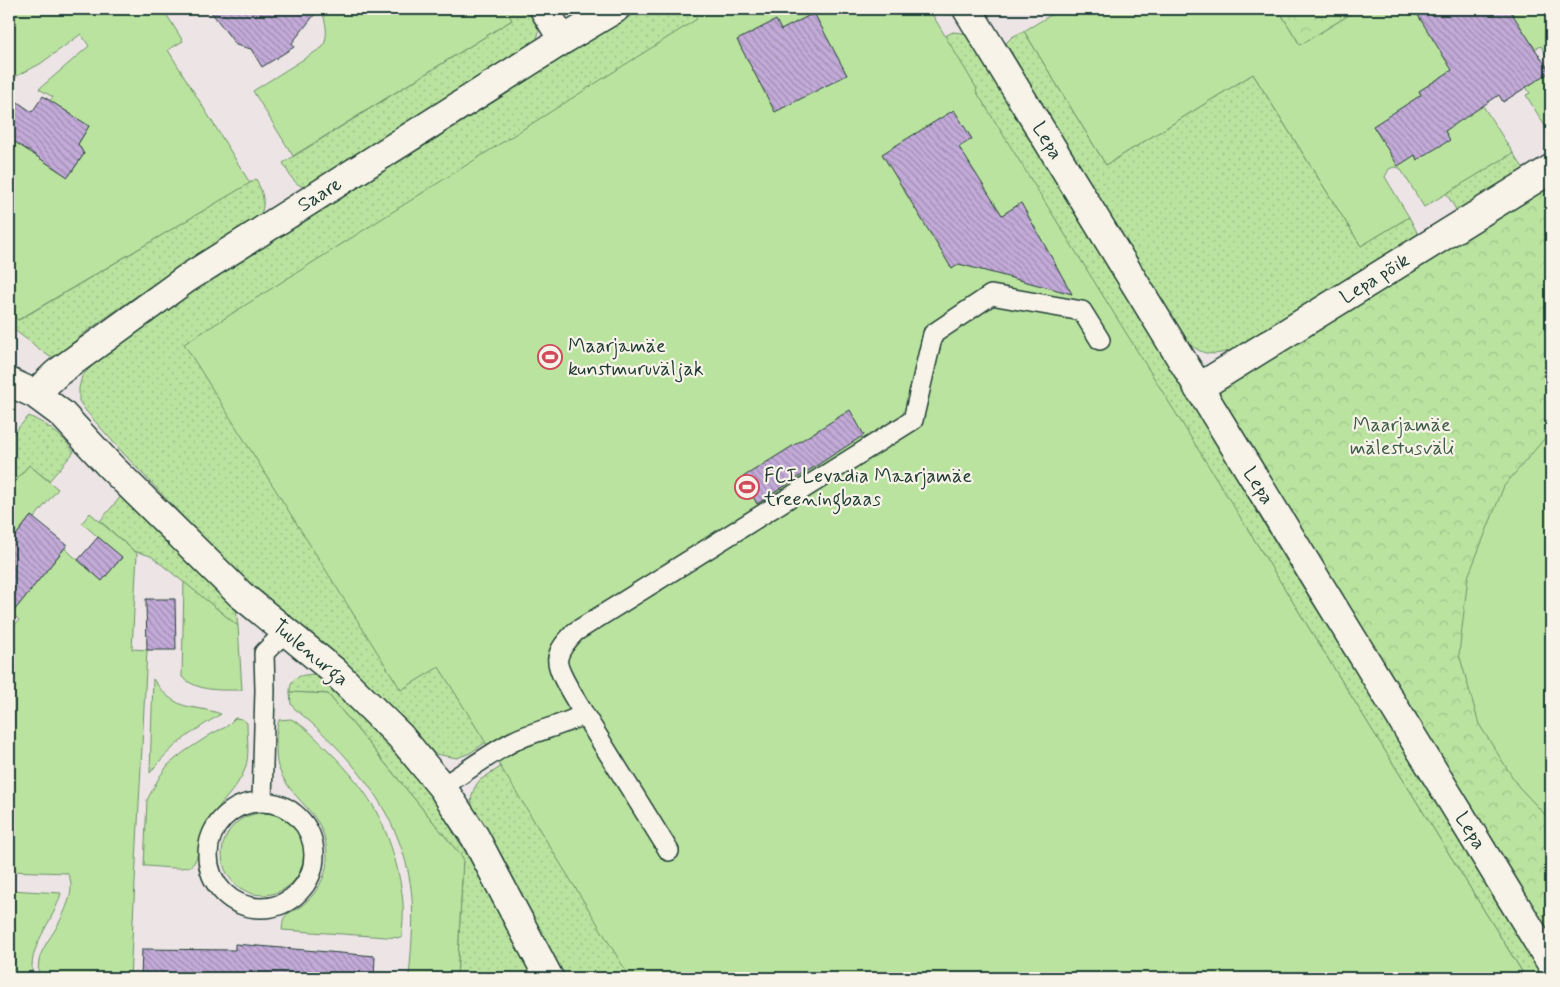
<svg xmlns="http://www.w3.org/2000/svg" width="1560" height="987" viewBox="0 0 1560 987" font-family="Mynerve,sans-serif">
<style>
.grass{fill:url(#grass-dots);stroke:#6c906a}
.forest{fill:url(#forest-crowns);stroke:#6c906a}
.garden{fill:#bae39f;stroke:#6c906a}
.building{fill:url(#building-back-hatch);stroke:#1f3d34}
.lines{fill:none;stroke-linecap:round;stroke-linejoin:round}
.lane-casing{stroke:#1f3d34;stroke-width:22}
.street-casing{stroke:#1f3d34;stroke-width:31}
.lane{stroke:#f7f3e8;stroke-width:19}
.street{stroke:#f7f3e8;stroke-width:28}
.labels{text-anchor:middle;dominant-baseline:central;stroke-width:4.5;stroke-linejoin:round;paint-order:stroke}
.street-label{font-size:20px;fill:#1f3d34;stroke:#f7f3e8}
.poi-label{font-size:20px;fill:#1f3d34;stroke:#f7f3e8;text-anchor:start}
.park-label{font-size:20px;fill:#3e5e49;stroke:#f7f3e8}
</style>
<defs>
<pattern id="grass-dots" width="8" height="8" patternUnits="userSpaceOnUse" patternTransform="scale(1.25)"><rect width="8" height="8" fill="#bae39f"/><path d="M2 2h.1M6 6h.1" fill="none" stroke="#9fc48a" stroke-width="1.8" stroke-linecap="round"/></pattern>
<pattern id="forest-crowns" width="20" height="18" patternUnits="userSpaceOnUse" patternTransform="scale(1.25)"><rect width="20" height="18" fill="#bae39f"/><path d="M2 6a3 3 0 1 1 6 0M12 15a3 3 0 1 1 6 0" fill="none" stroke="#9fc48a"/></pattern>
<pattern id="building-back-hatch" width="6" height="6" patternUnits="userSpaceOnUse" patternTransform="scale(1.25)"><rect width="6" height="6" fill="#c3aad8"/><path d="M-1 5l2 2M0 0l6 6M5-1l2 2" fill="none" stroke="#9e8cb0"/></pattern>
</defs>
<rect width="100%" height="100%" fill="#ede4e5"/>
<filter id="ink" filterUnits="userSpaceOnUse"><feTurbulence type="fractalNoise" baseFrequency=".02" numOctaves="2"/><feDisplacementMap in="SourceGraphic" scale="10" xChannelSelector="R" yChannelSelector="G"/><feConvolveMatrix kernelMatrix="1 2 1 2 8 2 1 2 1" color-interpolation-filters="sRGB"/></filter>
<g filter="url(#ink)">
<path class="grass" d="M 505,9 L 527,9 L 539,30 L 537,41 L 307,187 C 294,187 289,173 283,163 L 512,20 Z
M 642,9 L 872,9 L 947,38 L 945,36 L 953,32 L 970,34 L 1281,552 L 1546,978 L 1526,978 L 1249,532 L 530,611 L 505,730 L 470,753 L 457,758 L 435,754 L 406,722 L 384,701 L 338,660 L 249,585 L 200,535 L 123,453 L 86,411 L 79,401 L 79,388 L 82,376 L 98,360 L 183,296 L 412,150 Z
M 1024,31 L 1106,165 L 1253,74 L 1361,246 L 1409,217 L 1419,236 L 1240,347 C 1214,357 1202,358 1181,336 L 1084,178 L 1006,43 L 1012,37 Z
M 1513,153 L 1526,172 L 1458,213 L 1446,193 Z
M 256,179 C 262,191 266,201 261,214 L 145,290 L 84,333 L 58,357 L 50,357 L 9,326 L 9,313 L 19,320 Z
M 29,416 C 48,425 62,435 74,452 L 49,481 L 29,465 L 9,489 L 9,438 Z
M 123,494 L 236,610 L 238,626 L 151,556 L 134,551 L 100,521 Z
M 316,674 L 368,722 L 388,743 L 430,794 L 469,858 L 533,978 L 457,978 L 463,858 L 328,694 L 290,692 C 290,675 302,675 316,674 Z
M 524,752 L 633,978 L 565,978 L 502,856 L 472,811 C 470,799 472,789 480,780 Z"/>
<path class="forest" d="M 1278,9 L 1359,9 L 1300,45 Z
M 1551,169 L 1551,963 L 1198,388 Z"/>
<path class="garden" d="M 9,9 L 163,9 L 183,41 L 168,50 L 250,183 L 18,320 L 9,313 L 9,138 L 68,177 L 84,154 L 78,144 L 89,126 L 50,101 L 53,97 L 39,89 L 89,46 L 81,34 L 40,64 L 9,80 Z
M 321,9 L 505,9 L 512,20 L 293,156 L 253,91 L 323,47 C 329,34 326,22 321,9 Z
M 705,9 L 929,9 L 977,89 L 976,91 L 1017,157 L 1526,978 L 630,978 L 594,918 L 439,667 L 401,690 L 184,344 L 697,19 L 694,15 Z
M 1061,9 L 1278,9 L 1300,45 L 1359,9 L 1551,9 L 1551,62 L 1541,46 L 1535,49 L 1522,29 L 1480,55 L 1478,109 L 1483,106 L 1513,153 L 1424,207 L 1400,168 L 1394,167 L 1389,169 L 1385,177 L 1409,217 L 1361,246 L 1253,74 L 1106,165 L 1024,31 Z
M 1551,63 L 1551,130 L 1548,131 L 1526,95 L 1530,93 L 1526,87 L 1549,72 L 1546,66 Z
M 1551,431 L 1551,821 L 1518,786 L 1479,724 L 1459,654 L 1468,577 L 1504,486 Z
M 29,465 L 58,489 L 34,518 L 31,516 L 9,544 L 9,489 Z
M 90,513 L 134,551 L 137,553 L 132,649 L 147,650 L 130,978 L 40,978 C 33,955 50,941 60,921 C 66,909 77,886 67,873 L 9,871 L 9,632 L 19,620 L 12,613 L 65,548 L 73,556 L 102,580 L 122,558 L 82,523 Z
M 184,582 L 238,626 L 242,690 C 220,690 199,692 182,677 Z
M 153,679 C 162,692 173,704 190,707 C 201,709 210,710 221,714 C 192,732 171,745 150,773 Z
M 290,692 L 328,694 L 463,858 L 457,978 L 409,978 C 411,952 414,925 412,898 C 406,820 353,756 295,709 L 291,704 Z
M 235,718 L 242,719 L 247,723 C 247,738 250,755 245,769 C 237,791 214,807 204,829 C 200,838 199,859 192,865 C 185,871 155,866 144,866 L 147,800 L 160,776 L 168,765 L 184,752 L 213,733 L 226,727 Z
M 291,719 C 306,726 317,740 329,751 C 348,770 366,791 378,815 C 391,840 401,876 403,903 C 404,915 402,927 402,938 L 282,930 C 283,926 282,922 284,918 C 288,912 294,911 300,907 C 315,896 327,878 327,858 C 327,811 294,806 279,769 C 276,762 276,754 276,746 C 276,737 276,729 279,720 Z
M222 854a41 41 0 1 1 82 0a41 41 0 1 1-82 0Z
M 9,890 L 61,893 C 54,922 26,947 33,978 L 9,978 Z"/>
<path class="building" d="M 209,9 L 319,9 L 292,43 L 294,47 L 262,67 L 251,49 L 236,45 Z
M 1414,9 L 1509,9 L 1550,72 L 1503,102 L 1499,95 L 1445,131 L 1450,140 L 1417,160 L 1415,155 L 1398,166 L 1373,126 L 1421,95 L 1419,91 L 1452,70 Z
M 814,13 L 847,75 L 775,112 L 737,40 L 776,20 L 781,30 Z
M 9,96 L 32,112 L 43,96 L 89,126 L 78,144 L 84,154 L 68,177 L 9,138 Z
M 954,110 L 972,139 L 959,147 L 1002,215 L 1021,203 L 1072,294 L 959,264 L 952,269 L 882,154 Z
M 850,410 L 864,435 L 757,504 L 743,477 Z
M 31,516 L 67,545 L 9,617 L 9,544 Z
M 98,537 L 122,557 L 102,581 L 78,560 Z
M 146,599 L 175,599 L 176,650 L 147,650 Z
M 235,944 L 375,956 L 374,978 L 141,978 L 142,949 L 235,950 Z"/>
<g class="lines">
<defs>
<path id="lane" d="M 584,714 L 669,851
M 442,787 C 465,772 488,755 512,742 C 535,730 561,727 584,714 C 578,703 555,670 558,658 C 560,647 568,640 575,632 L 913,420 L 933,334 L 991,295 L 1082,311 L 1100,340
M 262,801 L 265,690 L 264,653 L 286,631
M208 855a53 53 0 1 1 106 0a53 53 0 1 1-106 0Z"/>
<path id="street" d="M 544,9 L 563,40
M 967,9 L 1551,963
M 9,382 L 35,394 L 62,414 L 110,466 L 240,594 L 334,671 L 400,736 L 442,787 L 475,837 L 549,978
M 1198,388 L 1551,169
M 35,394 L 57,373 L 186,279 L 563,40 L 615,9"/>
</defs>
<use href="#lane" class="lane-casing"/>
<use href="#street" class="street-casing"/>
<use href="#lane" class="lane"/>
<use href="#street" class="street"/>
</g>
</g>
<defs>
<symbol id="stadium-ring" viewBox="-11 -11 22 22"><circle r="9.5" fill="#f7f3e8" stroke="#d1495b" stroke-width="1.5"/><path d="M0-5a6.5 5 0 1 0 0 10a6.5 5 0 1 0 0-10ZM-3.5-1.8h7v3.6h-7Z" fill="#d1495b"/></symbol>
</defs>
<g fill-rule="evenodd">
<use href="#stadium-ring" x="536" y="343" width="28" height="28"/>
<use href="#stadium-ring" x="733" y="473" width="28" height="28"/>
</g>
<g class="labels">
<g class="street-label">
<text transform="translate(1047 141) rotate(59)">Lepa</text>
<text transform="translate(320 195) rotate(-32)">Saare</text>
<text transform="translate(1375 279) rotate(-32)">Lepa põik</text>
<text transform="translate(1258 486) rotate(58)">Lepa</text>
<text transform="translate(310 653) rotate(40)">Tuulenurga</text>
<text transform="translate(1470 831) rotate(58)">Lepa</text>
</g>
<g class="poi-label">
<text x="568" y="346">Maarjamäe<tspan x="568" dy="23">kunstmuruväljak</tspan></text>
<text x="764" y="476">FCI Levadia Maarjamäe<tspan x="764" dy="23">treeningbaas</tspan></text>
</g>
<g class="park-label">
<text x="1402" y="425">Maarjamäe<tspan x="1402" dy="23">mälestusväli</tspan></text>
</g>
</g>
<rect width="1560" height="987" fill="none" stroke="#f7f3e8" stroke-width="30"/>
<rect x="15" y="15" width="1530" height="957" fill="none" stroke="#1f3d34" stroke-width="2" filter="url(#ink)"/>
</svg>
